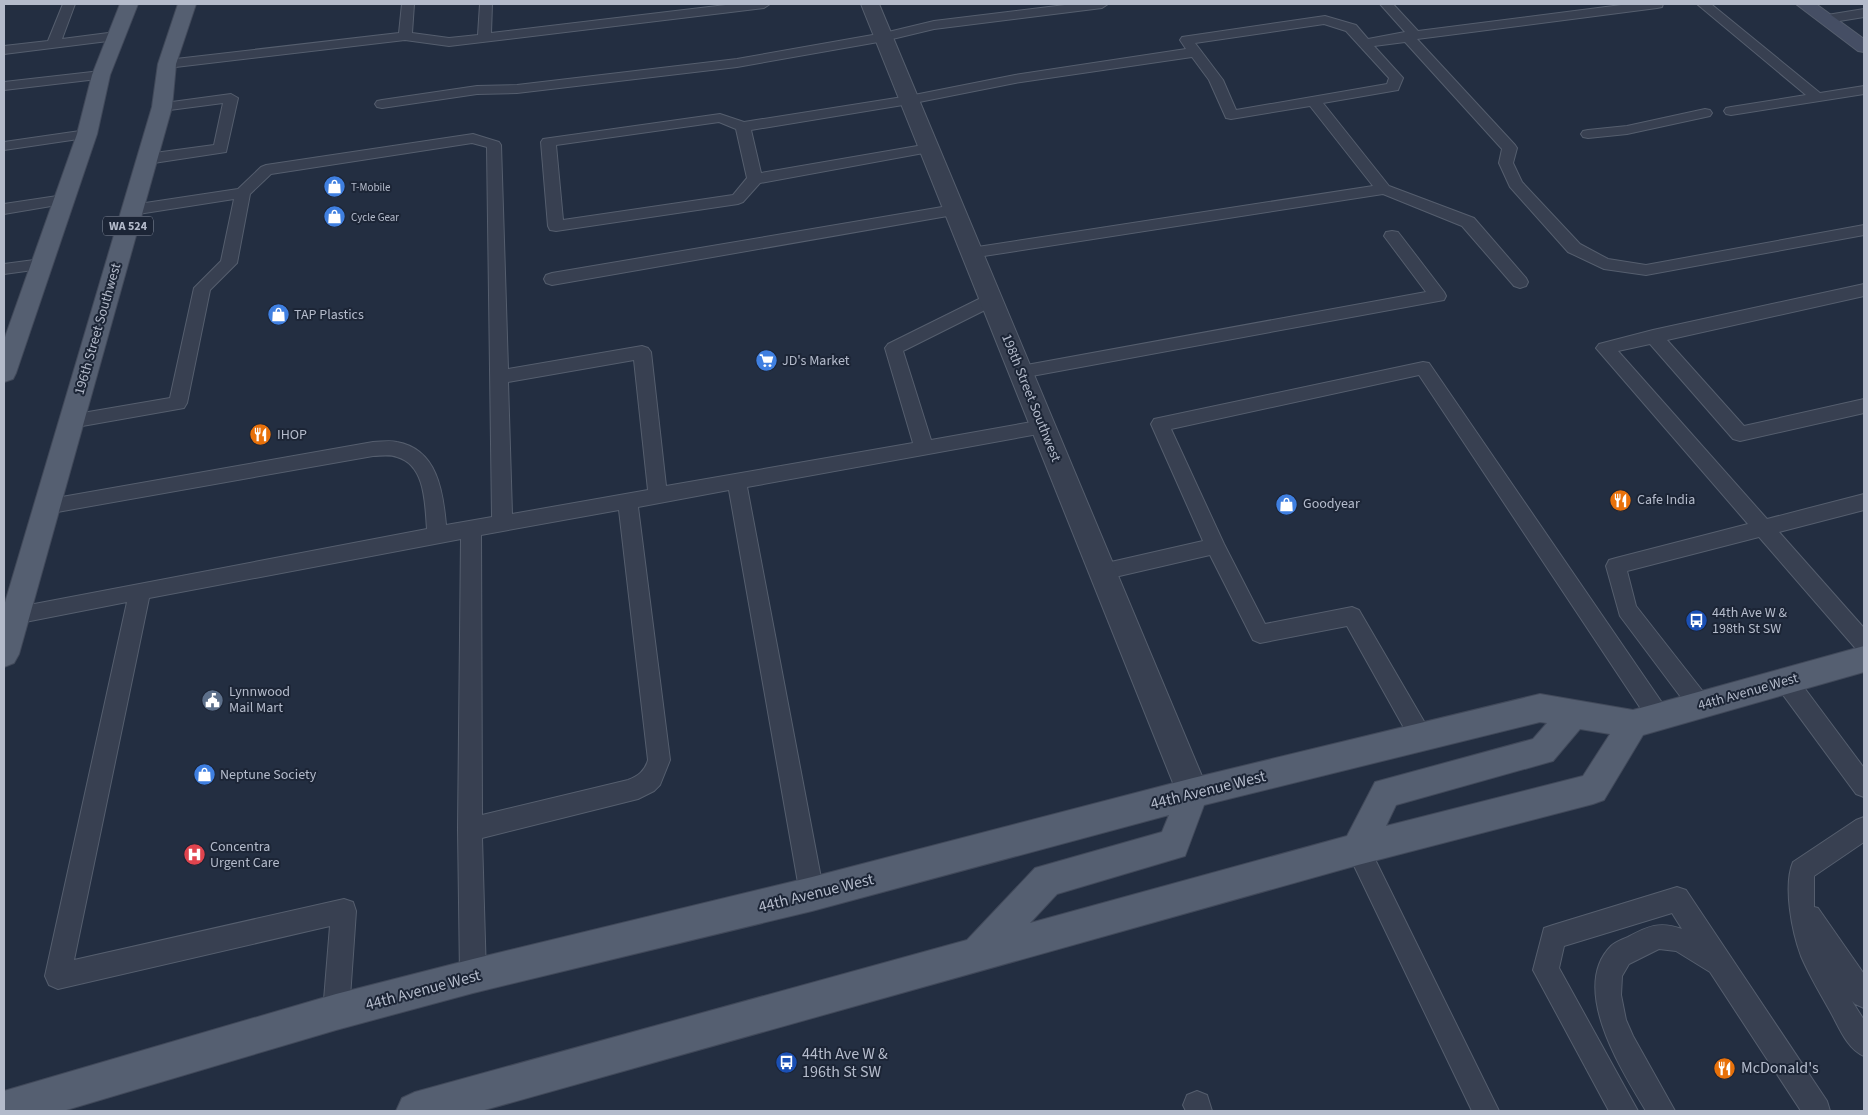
<svg xmlns="http://www.w3.org/2000/svg" width="1868" height="1115" viewBox="0 0 1868 1115" font-family="'Source Sans 3',sans-serif">
<style>
.lines{fill:none;stroke-linecap:round;stroke-linejoin:round}
.service-casing{stroke:#555e6e;stroke-width:2}
.minor-casing{stroke:#555e6e;stroke-width:2}
.secondary-casing{stroke:#555e6e;stroke-width:2}
.primary-casing{stroke:#41495a;stroke-width:2}
.service{fill:#384051;fill-rule:evenodd}
.minor{fill:#384051;fill-rule:evenodd}
.secondary{fill:#454e64;fill-rule:evenodd}
.primary{fill:#555f71;fill-rule:evenodd}
.labels{text-anchor:middle;dominant-baseline:central;stroke-width:4;stroke-linejoin:round;paint-order:stroke}
.far-poi-label{font-size:11px;fill:#b4bbcb;stroke:#1c2536;text-anchor:start}
.shield{fill:#1c2536;stroke:#868e9e;stroke-width:1}
.shield-label{font-size:12px;font-weight:bold;fill:#b4bbcb}
.poi-label{font-size:14px;fill:#b4bbcb;stroke:#1c2536;text-anchor:start}
.street-label{font-size:14px;fill:#b4bbcb;stroke:#1c2536}
.near-street-label{font-size:16px;fill:#b4bbcb;stroke:#1c2536}
.near-poi-label{font-size:16px;fill:#b4bbcb;stroke:#1c2536;text-anchor:start}
</style>
<rect width="100%" height="100%" fill="#232e41"/>
<g class="lines">
<defs>
<path id="service" d="M 63,4 L 75,4 L 62,39 L 116,32 L 123,36 L 116,40 L 4,54 L 4,46 L 48,41 Z
M 402,4 L 414,4 L 412,33 L 449,38 L 478,35 L 480,4 L 492,4 L 491,33 L 734,4 L 770,4 L 764,8 L 449,46 L 405,40 L 167,68 L 160,64 L 167,60 L 399,33 Z
M 1073,4 L 1108,4 L 1102,8 L 934,29 L 884,41 L 737,67 L 517,93 L 477,94 L 382,108 L 377,107 L 375,104 L 377,101 L 382,100 L 477,86 L 517,85 L 737,59 L 884,33 L 934,21 Z
M 1380,4 L 1393,4 L 1418,31 L 1629,4 L 1663,4 L 1662,7 L 1657,8 L 1417,39 L 1515,145 L 1517,148 L 1513,163 L 1522,182 L 1580,244 L 1608,259 L 1646,265 L 1864,225 L 1864,235 L 1646,275 L 1604,269 L 1568,252 L 1510,187 L 1499,163 L 1502,149 L 1405,42 L 1374,46 L 1403,78 L 1398,90 L 1323,103 L 1389,186 L 1474,218 L 1526,278 L 1528,282 L 1526,286 L 1520,288 L 1514,286 L 1462,226 L 1383,194 L 971,258 L 965,257 L 963,253 L 965,249 L 971,248 L 1373,186 L 1310,106 L 1231,119 L 1226,118 L 1209,80 L 1192,57 L 1015,83 L 909,104 L 751,130 L 761,173 L 929,144 L 934,145 L 936,148 L 934,151 L 929,152 L 760,183 L 743,202 L 738,204 L 556,231 L 550,230 L 548,226 L 541,142 L 543,139 L 720,114 L 744,122 L 909,96 L 1015,75 L 1186,49 L 1180,40 L 1182,37 L 1325,16 L 1356,25 L 1368,39 L 1405,32 ZM 1324,24 L 1346,31 L 1389,78 L 1387,84 L 1236,110 L 1223,80 L 1195,43 ZM 719,122 L 736,129 L 747,178 L 733,195 L 563,220 L 556,145 Z
M 1697,4 L 1711,4 L 1820,93 L 1864,86 L 1864,94 L 1731,115 L 1726,114 L 1724,111 L 1726,108 L 1731,107 L 1806,95 Z
M 1864,9 L 1864,17 L 1827,23 L 1821,19 L 1827,15 Z
M 101,71 L 108,75 L 106,78 L 4,90 L 4,82 Z
M 231,94 L 238,98 L 226,152 L 147,164 L 142,162 L 140,159 L 142,156 L 147,154 L 214,145 L 223,103 L 162,111 L 157,110 L 155,107 L 157,104 Z
M 1705,109 L 1710,110 L 1712,113 L 1710,116 L 1627,134 L 1588,138 L 1583,137 L 1581,134 L 1583,131 L 1588,130 L 1627,126 Z
M 87,130 L 92,131 L 94,134 L 92,137 L 4,150 L 4,142 Z
M 473,134 L 499,142 L 501,145 L 508,369 L 642,346 L 648,348 L 651,352 L 666,486 L 913,443 L 885,348 L 888,344 L 985,296 L 991,294 L 997,296 L 999,300 L 997,304 L 903,351 L 931,440 L 1043,420 L 1049,422 L 1052,427 L 1049,432 L 747,487 L 824,894 L 821,903 L 812,906 L 803,903 L 800,894 L 729,490 L 638,507 L 670,760 L 660,785 L 654,791 L 638,799 L 482,838 L 486,976 L 482,985 L 473,989 L 464,985 L 460,976 L 458,829 L 461,539 L 149,598 L 74,960 L 344,899 L 353,902 L 356,911 L 349,1012 L 345,1021 L 336,1025 L 327,1021 L 323,1012 L 330,926 L 58,989 L 49,985 L 45,976 L 127,602 L 15,624 L 8,621 L 5,615 L 8,609 L 427,529 C 425,505 426,465 397,457 C 389,454 381,456 373,456 L 46,514 L 39,511 L 36,506 L 39,501 L 373,442 C 381,442 389,440 397,442 C 437,449 443,491 446,525 L 492,517 L 487,147 L 472,143 L 271,174 L 250,194 L 237,263 L 210,290 L 187,403 L 184,408 L 71,428 L 65,426 L 62,421 L 65,416 L 170,398 L 194,288 L 221,261 L 234,199 L 132,215 L 127,214 L 124,210 L 127,206 L 132,205 L 238,189 L 261,167 L 266,165 ZM 634,360 L 648,490 L 512,514 L 508,382 ZM 619,510 L 648,760 C 645,771 638,776 628,780 L 482,815 L 481,535 Z
M 64,195 L 69,197 L 72,200 L 69,203 L 4,214 L 4,204 Z
M 954,205 L 959,206 L 962,210 L 959,214 L 552,285 L 546,283 L 544,279 L 546,275 L 552,273 Z
M 1392,231 L 1398,232 L 1444,292 L 1446,296 L 1444,300 L 1021,378 L 1015,377 L 1012,372 L 1015,367 L 1021,366 L 1426,292 L 1384,236 L 1386,232 Z
M 42,259 L 48,260 L 50,264 L 48,268 L 4,274 L 4,264 Z
M 1864,284 L 1864,296 L 1667,340 L 1744,426 L 1864,399 L 1864,413 L 1740,441 L 1733,439 L 1650,344 L 1618,351 L 1767,519 L 1864,494 L 1864,510 L 1779,532 L 1864,628 L 1864,652 L 1857,650 L 1759,537 L 1627,571 L 1636,606 L 1708,698 L 1711,705 L 1708,712 L 1700,715 L 1692,712 L 1620,616 L 1606,566 L 1609,560 L 1616,558 L 1748,524 L 1596,348 L 1599,344 L 1653,330 Z
M 1423,362 L 1429,363 L 1667,710 L 1670,717 L 1667,724 L 1659,727 L 1651,724 L 1419,375 L 1171,429 L 1224,544 L 1265,624 L 1352,607 L 1359,610 L 1429,730 L 1432,737 L 1429,744 L 1421,747 L 1413,744 L 1347,626 L 1260,643 L 1253,640 L 1210,555 L 1102,580 L 1095,578 L 1092,572 L 1095,566 L 1102,564 L 1203,541 L 1151,424 L 1154,419 Z
M 1786,671 L 1794,674 L 1864,768 L 1864,797 L 1856,794 L 1778,688 L 1775,681 L 1778,674 Z
M 1864,817 L 1864,842 L 1814,876 L 1814,907 L 1818,908 L 1864,974 L 1864,1008 L 1855,1004 L 1852,1001 L 1864,1020 L 1864,1056 C 1847,1049 1839,1027 1830,1011 C 1820,993 1809,975 1801,956 C 1792,932 1783,886 1793,862 L 1856,820 Z
M 1358,837 L 1366,841 L 1499,1111 L 1472,1111 L 1346,849 L 1350,841 Z
M 1677,887 L 1686,890 L 1827,1101 L 1830,1111 L 1801,1111 L 1710,972 L 1676,951 L 1659,949 L 1629,964 L 1622,976 L 1621,995 L 1626,1020 L 1633,1036 L 1675,1111 L 1646,1111 C 1622,1071 1569,988 1611,946 C 1615,942 1623,939 1628,937 C 1648,926 1660,921 1682,929 L 1672,913 L 1564,946 L 1559,968 L 1638,1111 L 1609,1111 L 1533,970 L 1544,928 L 1553,925 Z
M 1197,1091 L 1207,1095 L 1212,1111 L 1186,1111 L 1183,1105 L 1187,1095 Z"/>
<path id="minor" d="M 861,4 L 879,4 L 1209,793 L 1204,804 L 1193,808 L 1182,804 L 1177,793 Z"/>
<path id="secondary" d="M 1796,4 L 1816,4 L 1864,39 L 1864,52 L 1858,51 Z"/>
<path id="primary" d="M 120,4 L 138,4 L 110,75 L 97,134 L 16,373 L 13,379 L 4,382 L 4,340 L 77,134 L 92,75 Z
M 178,4 L 196,4 L 176,64 L 172,107 L 19,654 L 14,663 L 4,667 L 4,606 L 152,107 L 158,64 Z
M 1864,646 L 1864,672 L 1643,735 L 1604,800 L 1593,804 L 1358,865 L 481,1111 L 396,1111 L 402,1098 L 415,1092 L 967,940 L 1035,868 L 1162,832 L 1169,815 L 812,911 L 473,993 L 336,1030 L 63,1111 L 4,1111 L 4,1091 L 336,994 L 473,959 L 812,877 L 1193,778 L 1540,694 L 1633,710 ZM 1540,722 L 1547,723 L 1533,739 L 1375,782 L 1347,836 L 1030,923 L 1057,894 L 1185,856 L 1204,805 ZM 1580,729 L 1610,734 L 1583,776 L 1386,826 L 1396,805 L 1553,761 Z"/>
</defs>
<use href="#service" class="service-casing"/>
<use href="#minor" class="minor-casing"/>
<use href="#secondary" class="secondary-casing"/>
<use href="#primary" class="primary-casing"/>
<use href="#service" class="service"/>
<use href="#minor" class="minor"/>
<use href="#secondary" class="secondary"/>
<use href="#primary" class="primary"/>
</g>
<defs>
<symbol id="shop-disc" viewBox="-11 -11 22 22"><circle r="9.5" fill="#3f7fe0" stroke="#1c2536"/><path d="M-5-2.5h2.3a2.7 3.5 0 0 1 5.4 0H5L5.5 6h-11ZM-1.5-2.5h3a1.5 2.3 0 0 0-3 0Z" fill="#fff"/></symbol>
<symbol id="supermarket-disc" viewBox="-11 -11 22 22"><circle r="9.5" fill="#3f7fe0" stroke="#1c2536"/><path d="M-6-5.5h2.5l.6 2H6L4.5 2H-2.5L-4.4-4H-6ZM-1.5 3.2a1.3 1.3 0 1 0 .1 0ZM3 3.2a1.3 1.3 0 1 0 .1 0Z" fill="#fff"/></symbol>
<symbol id="restaurant-disc" viewBox="-11 -11 22 22"><circle r="9.5" fill="#e8710a" stroke="#1c2536"/><path d="M-5-6h1v4h1v-4h1v4h1v-4h1v5L-1.5 .5V6h-2V.5L-5-1ZM5-6V6H3V1.5H1.5Q1.5-4 5-6Z" fill="#fff"/></symbol>
<symbol id="bus-disc" viewBox="-11 -11 22 22"><circle r="9.5" fill="#1a4fb4" stroke="#1c2536"/><path d="M-5-6H5V4H4V6H2V4H-2V6H-4V4H-5ZM-3.5-4V0h7V-4ZM-3.5 1.2v1.5H-2V1.2ZM2 1.2v1.5H3.5V1.2Z" fill="#fff"/></symbol>
<symbol id="civic-disc" viewBox="-11 -11 22 22"><circle r="9.5" fill="#5c6f8a" stroke="#1c2536"/><path d="M-.6-6.5H3V-4.5H.6V-3L4-1V1h2V6H-6V1h2V-1L-.6-3ZM-1.2 2.5V6h2.4V2.5Z" fill="#fff"/></symbol>
<symbol id="hospital-disc" viewBox="-11 -11 22 22"><circle r="9.5" fill="#e0444e" stroke="#1c2536"/><path d="M-5-5h3v3.5h4V-5h3V5h-3V1.5h-4V5h-3Z" fill="#fff"/></symbol>
</defs>
<g fill-rule="evenodd">
<use href="#shop-disc" x="322" y="174" width="25" height="25"/>
<use href="#shop-disc" x="322" y="204" width="25" height="25"/>
<use href="#shop-disc" x="266" y="302" width="25" height="25"/>
<use href="#supermarket-disc" x="754" y="348" width="25" height="25"/>
<use href="#restaurant-disc" x="248" y="422" width="25" height="25"/>
<use href="#restaurant-disc" x="1608" y="488" width="25" height="25"/>
<use href="#shop-disc" x="1274" y="492" width="25" height="25"/>
<use href="#bus-disc" x="1684" y="608" width="25" height="25"/>
<use href="#civic-disc" x="200" y="688" width="25" height="25"/>
<use href="#shop-disc" x="192" y="762" width="25" height="25"/>
<use href="#hospital-disc" x="182" y="842" width="25" height="25"/>
<use href="#bus-disc" x="774" y="1050" width="25" height="25"/>
<use href="#restaurant-disc" x="1712" y="1056" width="25" height="25"/>
</g>
<g class="labels">
<g class="far-poi-label">
<text x="351" y="187">T-Mobile</text>
<text x="351" y="217">Cycle Gear</text>
</g>
<rect class="shield" x="103" y="216.5" width="50" height="19" rx="4"/>
<g class="shield-label">
<text x="128" y="226">WA 524</text>
</g>
<g class="poi-label">
<text x="294" y="315">TAP Plastics</text>
<text x="782" y="361">JD's Market</text>
<text x="277" y="435">IHOP</text>
<text x="1637" y="500">Cafe India</text>
<text x="1303" y="504">Goodyear</text>
<text x="1712" y="613">44th Ave W &amp;<tspan x="1712" dy="16">198th St SW</tspan></text>
<text x="229" y="692">Lynnwood<tspan x="229" dy="16">Mail Mart</tspan></text>
<text x="220" y="775">Neptune Society</text>
<text x="210" y="847">Concentra<tspan x="210" dy="16">Urgent Care</tspan></text>
</g>
<g class="street-label">
<text transform="translate(98 329) rotate(-74)">196th Street Southwest</text>
<text transform="translate(1031 398) rotate(68)">198th Street Southwest</text>
<text transform="translate(1748 692) rotate(-16)">44th Avenue West</text>
</g>
<g class="near-street-label">
<text transform="translate(1208 790) rotate(-14)">44th Avenue West</text>
<text transform="translate(816 893) rotate(-14)">44th Avenue West</text>
<text transform="translate(423 990) rotate(-15)">44th Avenue West</text>
</g>
<g class="near-poi-label">
<text x="802" y="1054">44th Ave W &amp;<tspan x="802" dy="18">196th St SW</tspan></text>
<text x="1741" y="1068">McDonald's</text>
</g>
</g>
<rect width="1868" height="1115" fill="none" stroke="#b4bbcb" stroke-width="10"/>
</svg>
